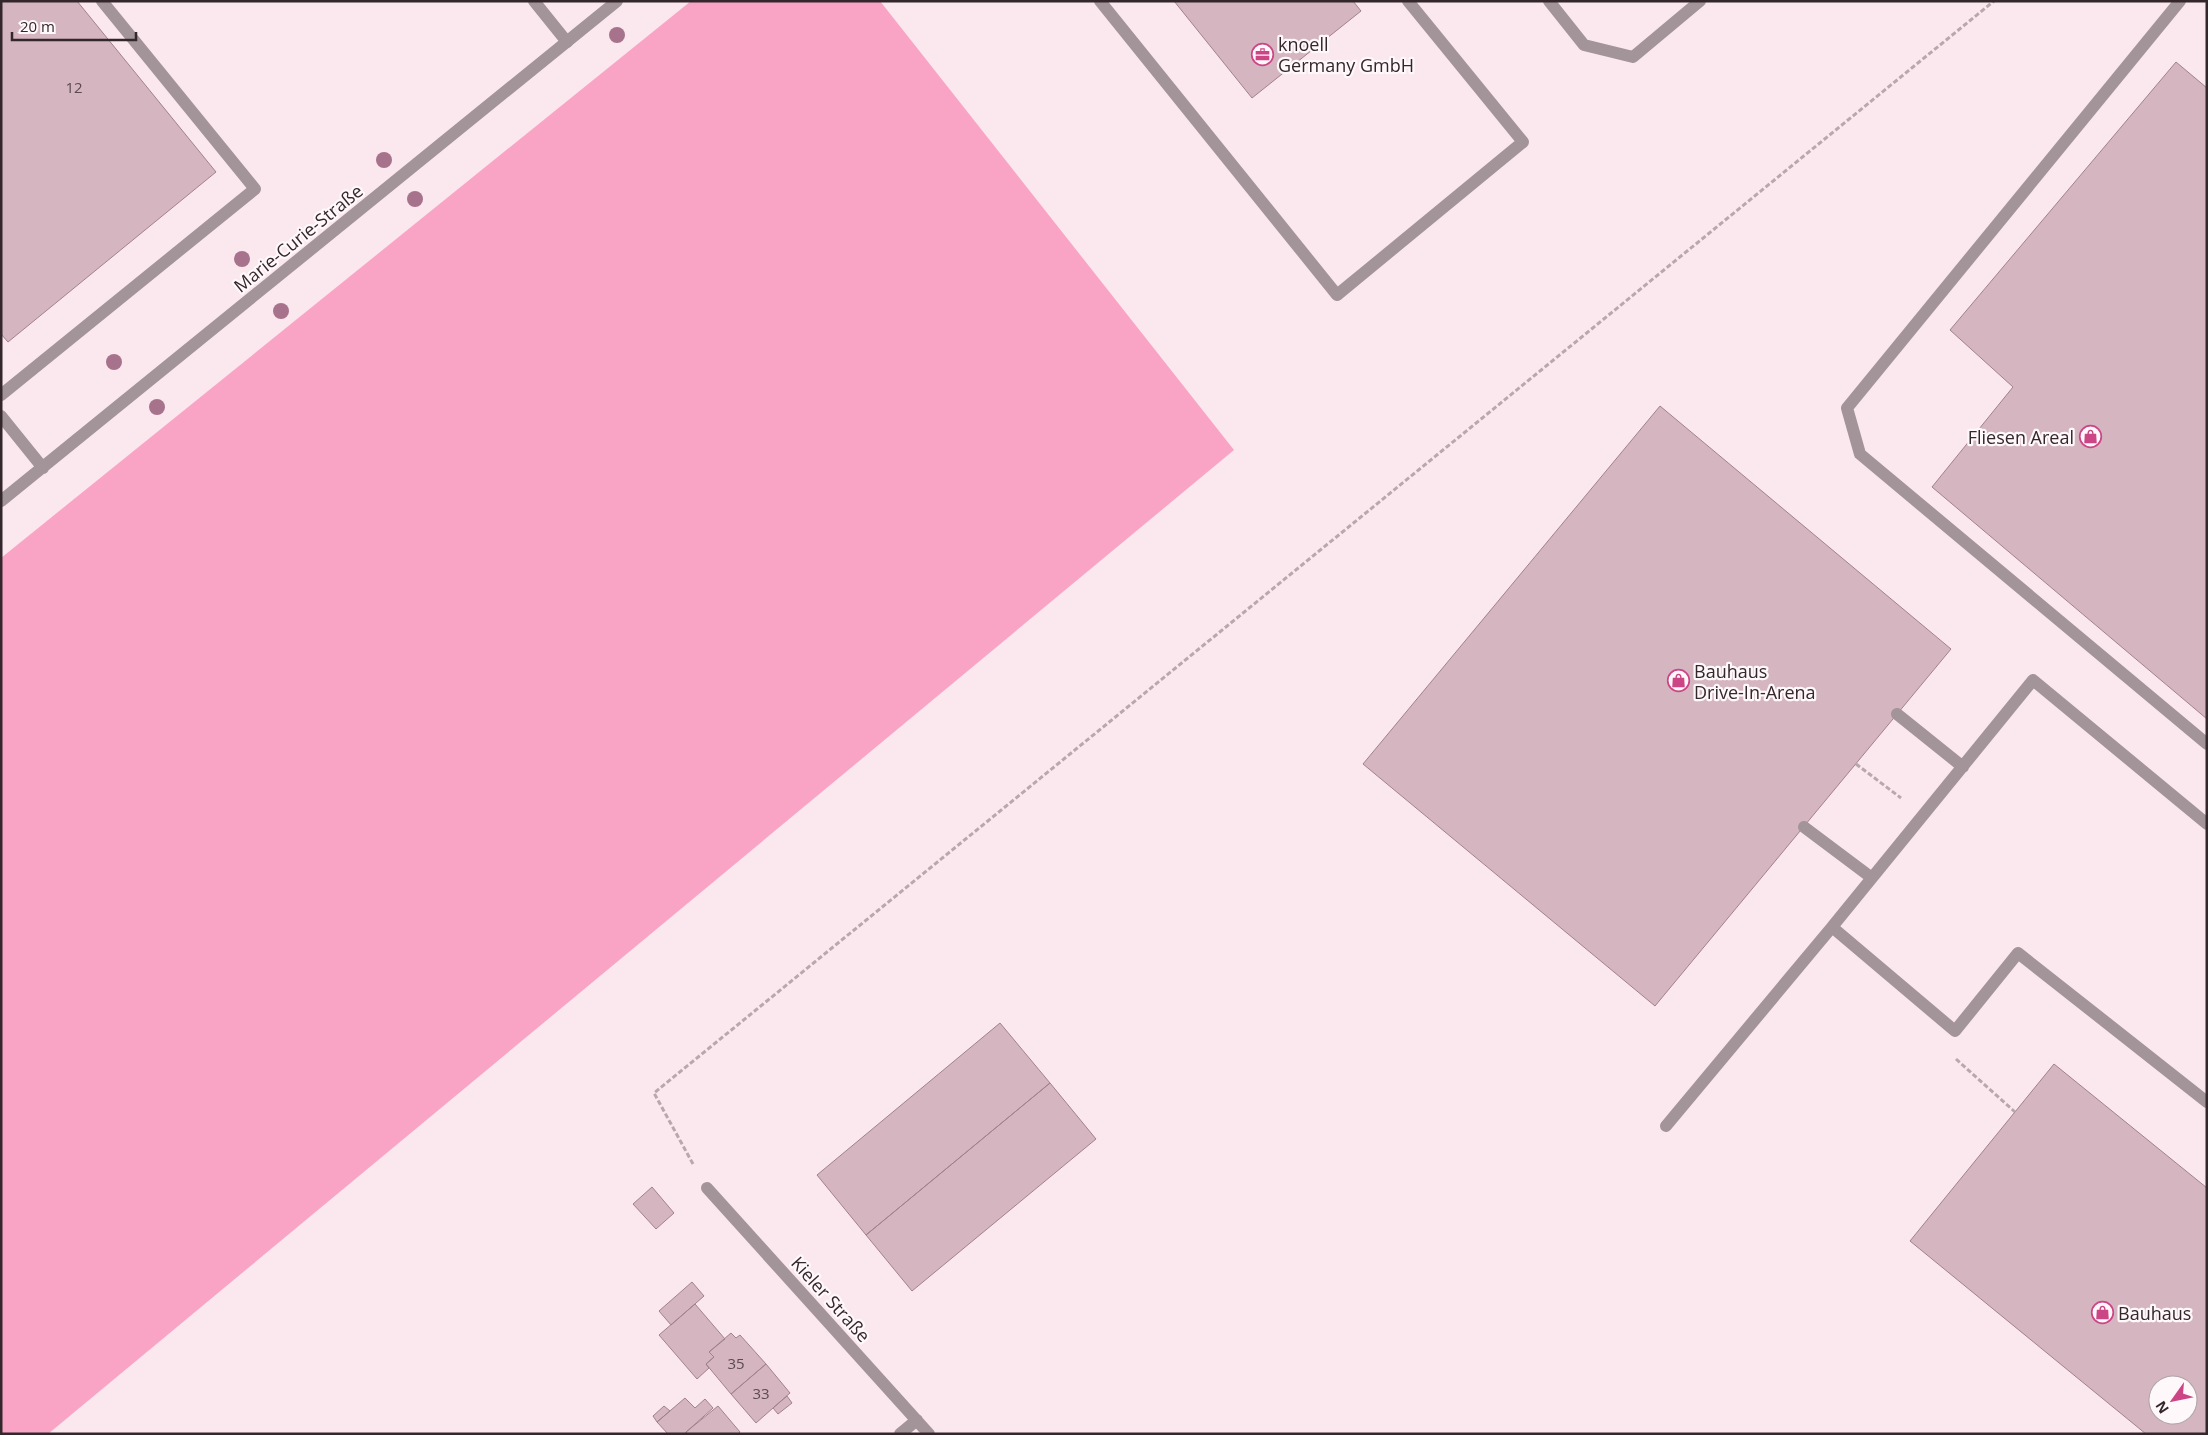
<svg xmlns="http://www.w3.org/2000/svg" width="2208" height="1435" viewBox="0 0 2208 1435" font-family="'Open Sans',sans-serif">
<style>
.green{fill:#faa4c5}
.building{fill:#d4b5c0;stroke:#a0828d;fill-rule:evenodd}
.lines{fill:none;stroke-linecap:round;stroke-linejoin:round}
.path{stroke:#b9a7ae;stroke-width:3;stroke-dasharray:5 2.5;stroke-linecap:butt}
.service{stroke:#a29499;stroke-width:12}
.minor{stroke:#a29499;stroke-width:12}
.tree{fill:#a7738c}
.labels{text-anchor:middle;dominant-baseline:central;stroke-width:4.5;stroke-linejoin:round;paint-order:stroke}
.number-label{font-size:15px;fill:#5c4a51}
.poi-label{font-size:18px;fill:#34272c;stroke:#fff8fa;text-anchor:start}
.street-label{font-size:18px;fill:#34272c;stroke:#fff8fa}
</style>
<rect width="100%" height="100%" fill="#fbe7ee"/>
<path class="green" d="M 691,1 L 880,1 L 1234,450 L 48,1434 L 1,1434 L 1,558 Z"/>
<path class="building" d="M 1,1 L 77,1 L 216,172 L 8,342 L 1,334 Z
M 1174,1 L 1353,1 L 1361,11 L 1252,98 Z
M 2176,62 L 2207,88 L 2207,719 L 1932,487 L 2013,387 L 1950,330 Z
M 1660,406 L 1951,649 L 1655,1006 L 1363,764 Z
M 1000,1023 L 1050,1083 L 866,1235 L 817,1175 Z
M 2054,1064 L 2207,1188 L 2207,1434 L 2146,1434 L 1910,1241 ZM 2158,1385 L 2188,1385 L 2188,1415 L 2158,1415 Z
M 1050,1083 L 1096,1139 L 912,1291 L 866,1235 Z
M 652,1187 L 674,1213 L 656,1229 L 633,1204 Z
M 692,1282 L 704,1296 L 671,1325 L 659,1311 Z
M 695,1304 L 725,1339 L 709,1352 L 714,1357 L 706,1364 L 709,1368 L 697,1379 L 659,1335 Z
M 731,1333 L 736,1338 L 740,1335 L 766,1364 L 731,1394 L 706,1364 L 714,1357 L 709,1352 Z
M 766,1364 L 790,1393 L 756,1423 L 731,1394 Z
M 787,1396 L 792,1403 L 778,1414 L 773,1408 Z
M 685,1398 L 695,1408 L 705,1399 L 713,1408 L 684,1434 L 668,1434 L 657,1422 Z
M 664,1406 L 670,1411 L 657,1422 L 653,1416 Z
M 718,1406 L 740,1432 L 738,1434 L 688,1434 L 686,1432 Z"/>
<g class="lines">
<path class="path" d="M 1856,764 L 1901,798
M 1956,1059 L 2015,1112
M 693,1164 L 654,1093 L 1994,1"/>
<path class="service" d="M 534,1 L 567,42
M 1100,1 L 1337,295 L 1523,142 L 1408,1
M 1549,1 L 1584,45 L 1633,57 L 1700,1
M 2180,1 L 1847,408 L 1860,454 L 2207,744
M 1,395 L 255,189 L 102,1
M 1897,714 L 1963,767
M 2207,824 L 2033,680 L 1832,927 L 1955,1031 L 2018,953 L 2207,1102
M 1804,827 L 1872,878
M 1666,1126 L 1832,927"/>
<path class="minor" d="M 1,416 L 43,468
M 1,501 L 617,1
M 707,1188 L 929,1434
M 900,1434 L 917,1420"/>
</g>
<g class="tree">
<circle cx="617" cy="35" r="8"/>
<circle cx="384" cy="160" r="8"/>
<circle cx="415" cy="199" r="8"/>
<circle cx="242" cy="259" r="8"/>
<circle cx="281" cy="311" r="8"/>
<circle cx="114" cy="362" r="8"/>
<circle cx="157" cy="407" r="8"/>
</g>
<defs>
<symbol id="office-ring" viewBox="-11 -11 22 22"><circle r="9.5" fill="#fff8fa" stroke="#cc4686" stroke-width="1.5"/><path d="M-6-3h4V-5.5h4V-3h4V5H-6ZM-1-4.5V-3h2v-1.5ZM-6 0V1H6V0Z" fill="#cc4686"/></symbol>
<symbol id="shop-ring" viewBox="-11 -11 22 22"><circle r="9.5" fill="#fff8fa" stroke="#cc4686" stroke-width="1.5"/><path d="M-5-2.5h2.3a2.7 3.5 0 0 1 5.4 0H5L5.5 6h-11ZM-1.5-2.5h3a1.5 2.3 0 0 0-3 0Z" fill="#cc4686"/></symbol>
</defs>
<g fill-rule="evenodd">
<use href="#office-ring" x="1250" y="42" width="25" height="25"/>
<use href="#shop-ring" x="2078" y="424" width="25" height="25"/>
<use href="#shop-ring" x="1666" y="668" width="25" height="25"/>
<use href="#shop-ring" x="2090" y="1300" width="25" height="25"/>
</g>
<g class="labels">
<g class="number-label">
<text x="74" y="87">12</text>
<text x="736" y="1363">35</text>
<text x="761" y="1393">33</text>
</g>
<g class="poi-label">
<text x="1278" y="44">knoell<tspan x="1278" dy="21">Germany GmbH</tspan></text>
<text x="2074" y="437" text-anchor="end">Fliesen Areal</text>
<text x="1694" y="671">Bauhaus<tspan x="1694" dy="21">Drive-In-Arena</tspan></text>
<text x="2118" y="1313">Bauhaus</text>
</g>
<g class="street-label">
<text transform="translate(298 238) rotate(-39)">Marie-Curie-Straße</text>
<text transform="translate(831 1299) rotate(48)">Kieler Straße</text>
</g>
</g>
<rect width="2208" height="1435" fill="none" stroke="#34272c" stroke-width="5"/>
<g transform="translate(2173 1400) rotate(237)"><circle r="24" fill="#fff8fa" stroke="#aea4a8"/>
<path d="M0-4L9 19L0 12L-9 19Z" fill="#cc4686"/>
<text y="-8" font-size="14" font-weight="bold" text-anchor="middle" fill="#34272c">N</text>
</g>
<path d="M12 32v8h124v-8" fill="none" stroke="#34272c" stroke-width="2.5"/>
<text x="20" y="32" font-size="15" fill="#34272c" stroke="#fff8fa" stroke-width="4" paint-order="stroke">20 m</text>
</svg>
